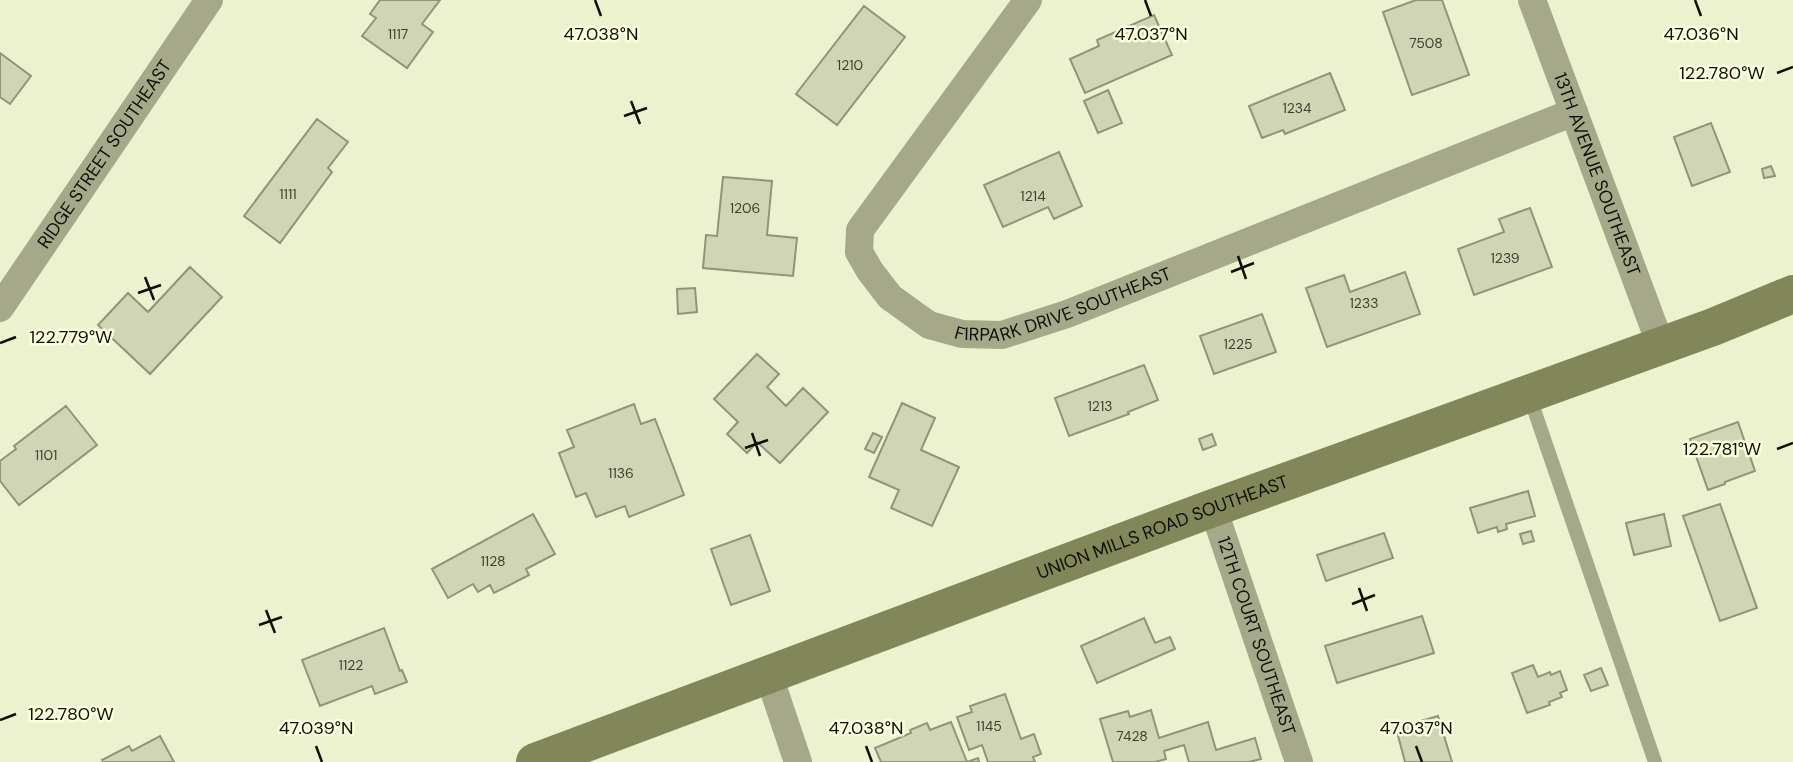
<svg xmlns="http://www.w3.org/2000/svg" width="1793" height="762" viewBox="0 0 1793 762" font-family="'DM Sans',sans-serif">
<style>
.building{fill:#d0d5b5;stroke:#919578;stroke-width:2}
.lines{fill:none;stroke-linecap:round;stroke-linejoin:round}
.lane{stroke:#a5a98a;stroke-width:14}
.street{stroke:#a5a98a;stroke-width:28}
.secondary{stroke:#828759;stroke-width:38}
.ticks{fill:none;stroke:#0e0f05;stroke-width:2.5}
.labels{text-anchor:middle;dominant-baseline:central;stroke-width:5;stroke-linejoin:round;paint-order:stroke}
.number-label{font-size:14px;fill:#3e4031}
.street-label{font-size:18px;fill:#0e0f05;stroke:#fafedd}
.ticks-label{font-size:18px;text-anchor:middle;fill:#0e0f05;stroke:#fafedd;stroke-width:5;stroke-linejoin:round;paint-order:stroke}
</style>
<rect width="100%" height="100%" fill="#ecf1d0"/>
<path class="building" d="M 380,0 L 440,0 L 422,24 L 433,32 L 407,68 L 362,36 L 376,18 L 370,14 Z
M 1416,0 L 1442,0 L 1469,75 L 1412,95 L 1383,12 Z
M 864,6 L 905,37 L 837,125 L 796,94 Z
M 1154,15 L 1172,55 L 1085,93 L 1070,59 L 1099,46 L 1097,40 Z
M 0,53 L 31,76 L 10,104 L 0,97 Z
M 1330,73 L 1345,110 L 1285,134 L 1283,130 L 1262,138 L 1249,106 Z
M 1108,90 L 1122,123 L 1098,133 L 1084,101 Z
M 317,119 L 348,142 L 328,168 L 332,172 L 280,243 L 244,216 Z
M 1711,123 L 1730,172 L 1692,186 L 1674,137 Z
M 1059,152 L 1082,206 L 1054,219 L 1048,207 L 1003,227 L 984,185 Z
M 1771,166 L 1775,176 L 1764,178 L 1762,169 Z
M 723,177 L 772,181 L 767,235 L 797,238 L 793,276 L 703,268 L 706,235 L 717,236 Z
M 1530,208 L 1552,267 L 1474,295 L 1458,249 L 1504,232 L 1499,219 Z
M 190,267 L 222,297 L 150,374 L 98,325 L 128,293 L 148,312 Z
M 1405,272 L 1420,314 L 1327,347 L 1306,288 L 1344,275 L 1350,292 Z
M 695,288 L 697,312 L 678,314 L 677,289 Z
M 1262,314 L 1276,352 L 1214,374 L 1200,336 Z
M 757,354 L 779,374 L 767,387 L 786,406 L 803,388 L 828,412 L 780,463 L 757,442 L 747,453 L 727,434 L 738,422 L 714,399 Z
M 1144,365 L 1158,400 L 1128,412 L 1129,414 L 1069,436 L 1055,398 Z
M 902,403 L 935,418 L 921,450 L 959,467 L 932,526 L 891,508 L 899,490 L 869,477 Z
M 634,404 L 641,424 L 655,419 L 684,495 L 629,517 L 625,506 L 596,517 L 586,493 L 576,497 L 559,453 L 574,447 L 567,430 Z
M 66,406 L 97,445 L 19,505 L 0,481 L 0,461 L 16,449 L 14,446 Z
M 1738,422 L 1755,471 L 1725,482 L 1725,484 L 1708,490 L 1690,439 Z
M 873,433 L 882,437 L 874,453 L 865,449 Z
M 1212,434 L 1216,445 L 1203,450 L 1199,439 Z
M 1528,491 L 1535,516 L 1506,524 L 1507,529 L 1498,532 L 1497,527 L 1478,533 L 1470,508 Z
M 1720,504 L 1757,608 L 1720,621 L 1683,516 Z
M 533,514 L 555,554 L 526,569 L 529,575 L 494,593 L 490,585 L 478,592 L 473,584 L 448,598 L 432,569 Z
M 1664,514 L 1671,546 L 1634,555 L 1626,523 Z
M 1531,531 L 1534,541 L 1523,544 L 1520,534 Z
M 1384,533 L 1393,558 L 1326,581 L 1317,555 Z
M 750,535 L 770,591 L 731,605 L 711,549 Z
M 1422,616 L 1434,653 L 1337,683 L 1325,646 Z
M 1144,618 L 1155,643 L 1170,637 L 1175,649 L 1097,683 L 1081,646 Z
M 384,628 L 400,671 L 402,670 L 407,682 L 375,694 L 372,686 L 320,706 L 302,660 Z
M 1533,665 L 1538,677 L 1550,672 L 1551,675 L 1560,671 L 1567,690 L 1560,693 L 1562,697 L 1549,702 L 1550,705 L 1527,713 L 1512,673 Z
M 1601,668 L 1608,685 L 1591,691 L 1584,675 Z
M 1005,694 L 1021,739 L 1034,734 L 1041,754 L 1033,757 L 1035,762 L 988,762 L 982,745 L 969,750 L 957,717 L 972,712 L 970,706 Z
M 1151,710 L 1159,738 L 1208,722 L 1216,750 L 1255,738 L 1261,759 L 1249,762 L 1189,762 L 1184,745 L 1164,751 L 1166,759 L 1155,762 L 1113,762 L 1100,719 L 1128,711 L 1130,717 Z
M 1438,716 L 1452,762 L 1405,762 L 1396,728 Z
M 951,722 L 967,762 L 978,758 L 979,762 L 881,762 L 875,748 L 911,733 L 910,730 L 927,723 L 930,730 Z
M 160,736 L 174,762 L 104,762 L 102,760 L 129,746 L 132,751 Z"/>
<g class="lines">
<path class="lane" d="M 1529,395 L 1655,762"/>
<g class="street">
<path id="s1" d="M 1028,0 L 860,230 L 859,252 L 870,271 L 890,297 L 929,325 L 962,334 L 1002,335 L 1067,314 L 1574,112"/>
<path id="s2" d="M 1532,0 L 1661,346"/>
<path id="s3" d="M 0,308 L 209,0"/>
<path id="s4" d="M 1213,508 L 1299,762"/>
<path d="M 769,676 L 798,762"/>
</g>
<path class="secondary" id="s5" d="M 535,762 L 1213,508 L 1713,327 L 1793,294"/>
</g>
<path class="ticks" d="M 595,0 L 601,16M 1145,0 L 1151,16M 1695,0 L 1701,16M 1777,73 L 1793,67M 631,101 L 640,124M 624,116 L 647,108M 1238,256 L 1246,279M 1231,272 L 1254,263M 145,277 L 154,300M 138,293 L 161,285M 0,343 L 16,337M 752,433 L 760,456M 745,448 L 768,440M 1777,449 L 1793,443M 1359,588 L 1367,611M 1352,604 L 1375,595M 266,610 L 275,633M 259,625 L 282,617M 0,720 L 16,714M 316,746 L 322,762M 866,746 L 872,762M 1416,746 L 1422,762"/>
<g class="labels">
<g class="number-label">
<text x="398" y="34">1117</text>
<text x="1426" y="43">7508</text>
<text x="850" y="65">1210</text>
<text x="1297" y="108">1234</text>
<text x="288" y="194">1111</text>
<text x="1033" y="196">1214</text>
<text x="745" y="208">1206</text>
<text x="1505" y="258">1239</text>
<text x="1364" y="303">1233</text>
<text x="1238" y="344">1225</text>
<text x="1100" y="406">1213</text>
<text x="46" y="455">1101</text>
<text x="621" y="473">1136</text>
<text x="493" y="561">1128</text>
<text x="351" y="665">1122</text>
<text x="989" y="726">1145</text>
<text x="1132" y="736">7428</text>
</g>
<g class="street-label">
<text stroke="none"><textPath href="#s3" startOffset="186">RIDGE STREET SOUTHEAST</textPath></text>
<text stroke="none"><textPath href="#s2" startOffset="186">13TH AVENUE SOUTHEAST</textPath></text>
<text stroke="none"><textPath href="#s1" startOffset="550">FIRPARK DRIVE SOUTHEAST</textPath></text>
<text stroke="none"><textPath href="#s5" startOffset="670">UNION MILLS ROAD SOUTHEAST</textPath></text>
<text stroke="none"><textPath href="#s4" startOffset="135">12TH COURT SOUTHEAST</textPath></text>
</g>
</g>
<g class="ticks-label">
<text x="601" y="40">47.038°N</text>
<text x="1151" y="40">47.037°N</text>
<text x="1701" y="40">47.036°N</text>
<text x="1722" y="79">122.780°W</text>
<text x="71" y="343">122.779°W</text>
<text x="1722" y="455">122.781°W</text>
<text x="71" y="720">122.780°W</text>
<text x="316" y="734">47.039°N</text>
<text x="866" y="734">47.038°N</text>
<text x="1416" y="734">47.037°N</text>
</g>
</svg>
